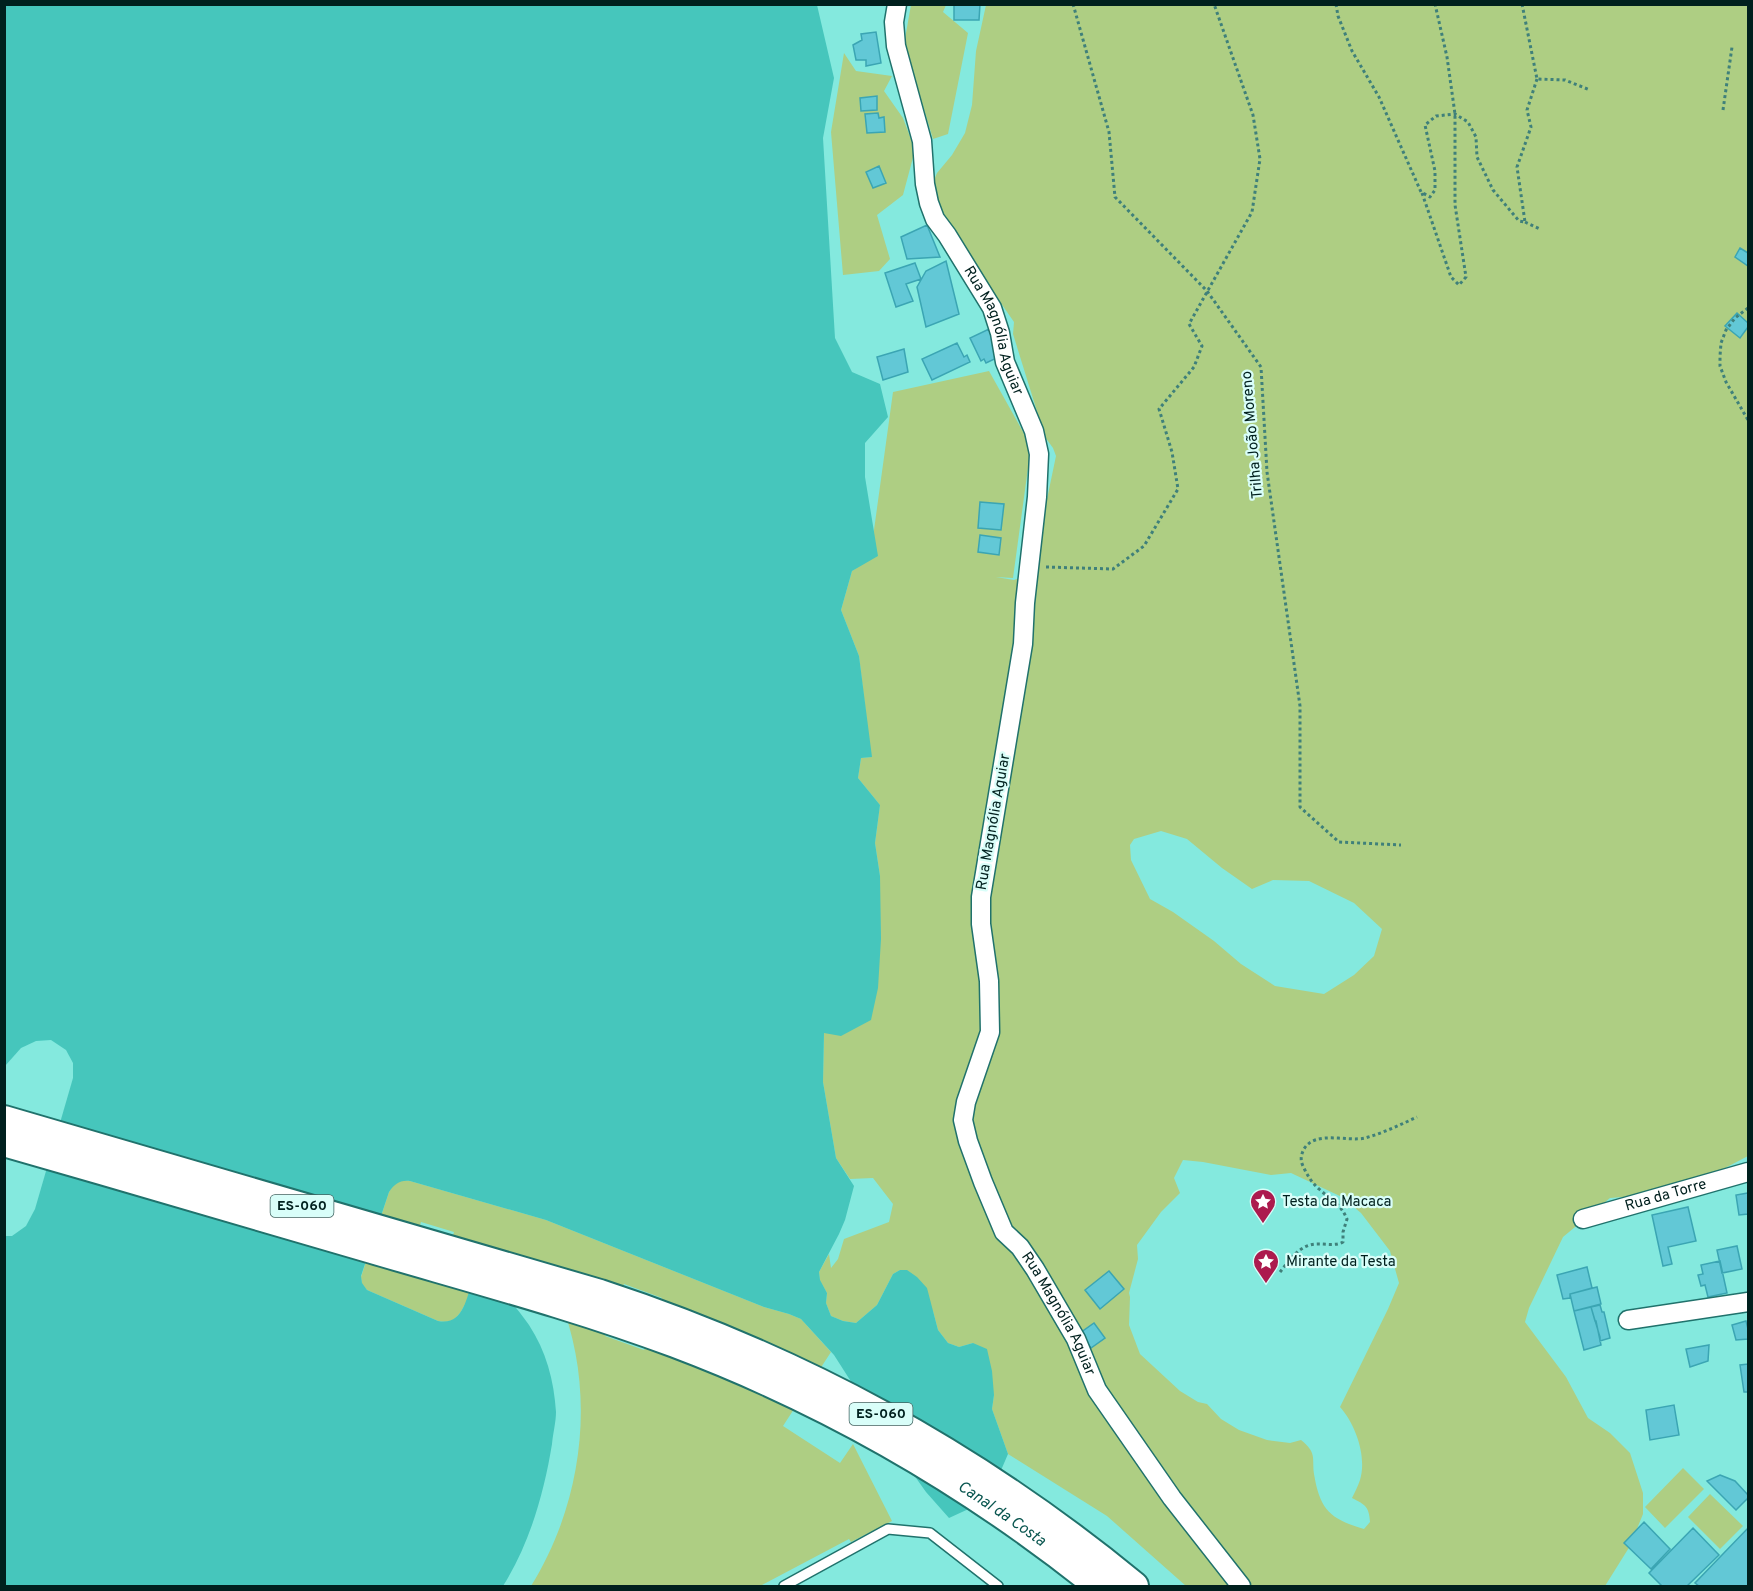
<svg xmlns="http://www.w3.org/2000/svg" width="1753" height="1591" viewBox="0 0 1753 1591" font-family="Overpass,sans-serif">
<style>
.green{fill:#aece83;fill-rule:evenodd}
.water{fill:#46c6bc}
.pier{fill:#84e9de}
.building{fill:#62c8d6;stroke:#3ba5b3;stroke-width:1.5}
.lines{fill:none;stroke-linecap:round;stroke-linejoin:round}
.lane-casing{stroke:#20726c;stroke-width:12}
.street-casing{stroke:#20726c;stroke-width:21}
.primary-casing{stroke:#20726c;stroke-width:32}
.path{stroke:#3f807a;stroke-width:3;stroke-dasharray:3 3;stroke-linecap:butt}
.lane{stroke:#fff;stroke-width:9}
.street{stroke:#fff;stroke-width:18}
.primary{stroke:#fff;stroke-width:28}
.labels{text-anchor:middle;dominant-baseline:central;stroke-width:4.5;stroke-linejoin:round;paint-order:stroke}
.shield{fill:#d9fef9;stroke:#416360;stroke-width:1.5}
.shield-label{font-size:14px;font-weight:bold;fill:#00201e}
.street-label{font-size:15px;fill:#00201e;stroke:#d9fef9}
.poi-label{font-size:15px;fill:#00201e;stroke:#d9fef9;text-anchor:start}
.water-label{font-size:16px;font-style:italic;fill:#0a5650;stroke:#d9fef9}
</style>
<rect width="100%" height="100%" fill="#84e9de"/>
<path class="green" d="M 911,5 L 946,5 L 943,12 L 968,33 L 948,134 L 933,139 L 904,44 Z
M 986,5 L 1748,5 L 1748,1156 L 1702,1180 L 1635,1196 L 1610,1198 L 1563,1237 L 1529,1308 L 1525,1322 L 1566,1377 L 1588,1418 L 1610,1433 L 1630,1453 L 1643,1493 L 1643,1514 L 1630,1546 L 1605,1586 L 1186,1586 L 1107,1516 L 1008,1454 L 992,1409 L 994,1395 L 973,1343 L 959,1347 L 948,1343 L 938,1330 L 933,1311 L 900,1270 L 893,1274 L 877,1305 L 856,1323 L 843,1321 L 831,1316 L 826,1303 L 827,1293 L 820,1281 L 819,1272 L 829,1254 L 831,1268 L 838,1259 L 844,1239 L 889,1222 L 893,1204 L 873,1178 L 850,1179 L 836,1158 L 823,1082 L 824,1033 L 880,876 L 875,843 L 880,805 L 858,778 L 861,758 L 871,757 L 859,656 L 841,610 L 852,571 L 870,559 L 893,392 L 989,371 L 1031,446 L 1013,578 L 996,577 L 1014,580 L 1025,576 L 1035,567 L 1040,557 L 1041,508 L 1047,499 L 1056,456 L 1053,448 L 1045,437 L 1013,334 L 1014,322 L 960,244 L 946,230 L 934,197 L 934,180 L 937,173 L 952,155 L 965,133 L 972,105 L 976,51 ZM 1161,831 L 1187,839 L 1222,868 L 1252,889 L 1273,880 L 1309,881 L 1354,903 L 1382,929 L 1374,956 L 1354,975 L 1324,994 L 1275,986 L 1241,964 L 1214,941 L 1173,912 L 1150,899 L 1131,860 L 1130,845 L 1134,839 ZM 1183,1160 L 1203,1162 L 1271,1175 L 1291,1173 L 1342,1197 L 1361,1213 L 1390,1251 L 1399,1283 L 1388,1309 L 1340,1407 C 1356,1425 1367,1457 1360,1480 C 1358,1486 1355,1492 1352,1498 C 1366,1505 1369,1507 1370,1522 L 1364,1529 C 1330,1519 1320,1510 1314,1474 C 1312,1457 1317,1453 1301,1440 L 1290,1443 L 1267,1440 L 1239,1430 L 1221,1419 L 1207,1404 L 1198,1402 L 1180,1391 L 1140,1354 L 1129,1325 L 1130,1297 L 1129,1293 L 1138,1259 L 1137,1245 L 1161,1212 L 1180,1193 L 1174,1178 Z
M 844,53 L 856,71 L 892,76 L 884,91 L 903,118 L 915,150 L 903,195 L 877,215 L 890,259 L 879,271 L 843,275 L 831,132 Z
M 402,1180 L 410,1181 L 546,1220 L 764,1307 L 789,1314 L 801,1319 L 831,1352 L 783,1426 L 840,1463 L 853,1444 L 892,1521 L 851,1542 L 849,1539 L 760,1586 L 531,1586 C 584,1501 597,1390 559,1297 L 464,1306 C 458,1318 452,1324 438,1321 L 367,1290 L 362,1284 L 361,1277 L 389,1192 L 394,1184 ZM 421,1222 L 454,1232 L 439,1284 L 406,1275 ZM 624,1284 L 662,1298 L 644,1350 L 605,1336 Z
M 1683,1468 L 1704,1489 L 1665,1528 L 1645,1507 Z
M 1710,1494 L 1743,1526 L 1720,1549 L 1688,1517 Z"/>
<path class="water" d="M 5,5 L 817,5 L 834,78 L 823,138 L 835,338 L 852,372 L 880,384 L 888,417 L 865,443 L 865,477 L 878,556 L 852,571 L 841,610 L 859,656 L 872,757 L 861,758 L 858,778 L 880,805 L 875,843 L 880,876 L 881,939 L 878,988 L 871,1020 L 841,1036 L 824,1033 L 823,1082 L 836,1158 L 854,1186 L 845,1220 L 839,1234 L 819,1272 L 820,1280 L 827,1293 L 826,1303 L 831,1316 L 843,1321 L 856,1323 L 877,1305 L 893,1274 L 900,1270 L 907,1270 L 917,1277 L 927,1288 L 938,1330 L 948,1343 L 959,1347 L 973,1343 L 987,1349 L 992,1371 L 994,1395 L 992,1409 L 1008,1454 L 996,1482 L 986,1501 L 949,1518 L 926,1492 L 884,1433 L 834,1355 L 801,1319 L 789,1314 L 764,1307 L 546,1220 L 410,1181 C 399,1180 395,1184 389,1192 L 361,1276 L 362,1283 L 367,1290 L 438,1321 C 463,1326 466,1299 473,1280 C 481,1284 490,1287 498,1291 C 510,1298 521,1314 529,1325 C 546,1351 554,1380 556,1412 C 556,1422 553,1433 552,1444 C 544,1493 530,1543 503,1586 L 5,1586 Z"/>
<path class="pier" d="M 51,1040 L 66,1050 L 73,1063 L 73,1078 L 35,1209 L 26,1226 L 12,1236 L 4,1236 L 5,1066 L 21,1048 L 36,1041 Z"/>
<path class="building" d="M 954,4 L 980,4 L 979,20 L 954,20 Z
M 876,32 L 881,63 L 866,66 L 866,60 L 856,60 L 853,45 L 862,40 L 861,34 Z
M 877,96 L 877,110 L 861,111 L 860,98 Z
M 878,113 L 879,118 L 884,117 L 885,132 L 867,133 L 865,114 Z
M 879,166 L 886,183 L 873,188 L 866,172 Z
M 927,225 L 940,257 L 907,259 L 901,237 Z
M 1740,248 L 1748,253 L 1748,266 L 1735,257 Z
M 946,261 L 959,314 L 926,327 L 917,287 L 926,271 Z
M 915,263 L 921,279 L 906,284 L 913,301 L 896,307 L 885,273 Z
M 1737,313 L 1748,323 L 1748,327 L 1740,338 L 1725,326 Z
M 989,329 L 1001,356 L 986,363 L 984,359 L 981,361 L 970,338 Z
M 957,343 L 964,357 L 967,355 L 970,362 L 932,380 L 922,359 Z
M 904,349 L 908,372 L 883,380 L 877,357 Z
M 980,502 L 1004,504 L 1001,530 L 978,528 Z
M 980,535 L 1001,538 L 999,555 L 978,552 Z
M 1748,1193 L 1748,1214 L 1739,1215 L 1736,1195 Z
M 1688,1207 L 1696,1241 L 1668,1247 L 1672,1264 L 1663,1266 L 1652,1215 Z
M 1737,1246 L 1742,1269 L 1722,1273 L 1717,1250 Z
M 1720,1261 L 1727,1293 L 1708,1297 L 1705,1285 L 1701,1286 L 1698,1275 L 1703,1274 L 1701,1265 Z
M 1587,1267 L 1592,1288 L 1570,1294 L 1570,1298 L 1563,1299 L 1557,1275 Z
M 1109,1271 L 1124,1289 L 1100,1309 L 1085,1290 Z
M 1597,1287 L 1601,1304 L 1574,1311 L 1570,1294 Z
M 1600,1305 L 1602,1312 L 1604,1312 L 1610,1338 L 1600,1341 L 1600,1337 L 1591,1307 Z
M 1591,1307 L 1595,1321 L 1596,1321 L 1601,1345 L 1584,1350 L 1574,1311 Z
M 1746,1321 L 1748,1329 L 1748,1339 L 1736,1340 L 1732,1325 Z
M 1094,1323 L 1105,1338 L 1091,1348 L 1080,1333 Z
M 1709,1345 L 1708,1361 L 1690,1367 L 1686,1349 Z
M 1748,1364 L 1748,1392 L 1744,1392 L 1740,1365 Z
M 1674,1405 L 1679,1435 L 1650,1440 L 1646,1410 Z
M 1720,1475 L 1735,1481 L 1748,1495 L 1748,1498 L 1736,1510 L 1707,1481 Z
M 1644,1522 L 1670,1549 L 1651,1569 L 1624,1543 Z
M 1693,1528 L 1719,1555 L 1687,1586 L 1662,1586 L 1649,1573 Z
M 1748,1528 L 1748,1586 L 1699,1586 L 1695,1583 Z"/>
<g class="lines">
<defs>
<path id="lane" d="M 784,1586 L 888,1529 L 930,1533 L 998,1586"/>
<g id="street">
<path id="s1" d="M 897,4 L 894,22 L 896,46 L 922,141 L 925,184 L 929,203 L 935,219 L 947,235 L 992,308 L 1000,333 L 1005,362 L 1034,431 L 1039,454 L 1037,497 L 1025,603 L 1023,644 L 981,897 L 981,924 L 989,981 L 990,1032 L 966,1102 L 963,1120 L 968,1141 L 983,1182 L 1004,1232 L 1020,1247 L 1035,1269 L 1076,1339 L 1097,1390 L 1172,1498 L 1241,1586"/>
<path id="s2" d="M 1583,1219 L 1748,1172"/>
<path d="M 1628,1320 L 1748,1302"/>
</g>
<g id="primary">
<path d="M 4,1120 L 600,1294 C 798,1359 972,1453 1134,1586"/>
<path id="s3" d="M 4,1142 C 127,1177 250,1214 372,1249 C 474,1279 576,1306 675,1343 C 829,1401 972,1484 1099,1586"/>
</g>
</defs>
<use href="#lane" class="lane-casing"/>
<use href="#street" class="street-casing"/>
<use href="#primary" class="primary-casing"/>
<path class="path" d="M 1073,4 L 1109,132 L 1115,197 L 1207,291 L 1261,367 L 1267,472 L 1300,706 L 1300,807 L 1339,842 L 1401,845
M 1336,4 L 1338,16 L 1352,51 L 1379,97 L 1421,192 L 1430,197 L 1435,190 L 1435,171 L 1425,125 L 1436,116 L 1455,114 L 1468,122 L 1476,137 L 1477,157 L 1493,190 L 1519,221 L 1525,222 L 1517,167 L 1531,127 L 1527,110 L 1537,79
M 1522,4 L 1537,79 L 1565,80 L 1590,90
M 1723,110 L 1732,47
M 1422,193 L 1451,277 L 1459,285 L 1466,277 L 1455,205 L 1455,114 L 1447,57 L 1435,4
M 1525,222 L 1540,229
M 1748,308 L 1735,318 L 1726,330 L 1721,343 L 1720,356 L 1720,366 L 1726,382 L 1748,420
M 1046,567 L 1113,569 L 1144,546 L 1178,489 L 1172,452 L 1159,409 L 1194,367 L 1202,346 L 1189,324 L 1252,212 L 1260,159 L 1253,115 L 1214,4
M 1280,1272 C 1290,1260 1300,1243 1319,1244 C 1327,1244 1336,1246 1343,1242 L 1343,1232 L 1347,1219 C 1340,1203 1331,1200 1319,1189 C 1312,1183 1307,1175 1303,1166 C 1300,1160 1301,1155 1304,1149 C 1315,1130 1348,1142 1365,1138 C 1383,1133 1400,1125 1417,1117"/>
<use href="#lane" class="lane"/>
<use href="#street" class="street"/>
<use href="#primary" class="primary"/>
</g>
<defs>
<symbol id="sight-pin" viewBox="-11 -11 22 30"><path d="M0 17L-7.5 6A9.5 9.5 0 1 1 7.5 6Z" fill="#ac1a4e" stroke="#d9fef9"/><path d="M0-6L1.8-2.2L6-1.7L2.9 1.2L3.7 5.4L0 3.3L-3.7 5.4L-2.9 1.2L-6-1.7L-1.8-2.2Z" fill="#fff"/></symbol>
</defs>
<g fill-rule="evenodd">
<use href="#sight-pin" x="1248" y="1187" width="30" height="40"/>
<use href="#sight-pin" x="1251" y="1247" width="30" height="40"/>
</g>
<g class="labels">
<g class="shield">
<rect x="270.5" y="1195" width="63" height="22" rx="4.5"/>
<rect x="849.5" y="1403" width="63" height="22" rx="4.5"/>
</g>
<g class="shield-label">
<text x="302" y="1206">ES-060</text>
<text x="881" y="1414">ES-060</text>
</g>
<g class="street-label">
<text stroke="none"><textPath href="#s1" startOffset="348">Rua Magnólia Aguiar</textPath></text>
<text transform="translate(1253 435) rotate(-95)">Trilha João Moreno</text>
<text transform="translate(994 822) rotate(-80)">Rua Magnólia Aguiar</text>
<text stroke="none"><textPath href="#s2" startOffset="86">Rua da Torre</textPath></text>
<text stroke="none"><textPath href="#s1" startOffset="1374">Rua Magnólia Aguiar</textPath></text>
</g>
<g class="poi-label">
<text x="1282" y="1202">Testa da Macaca</text>
<text x="1286" y="1262">Mirante da Testa</text>
</g>
<g class="water-label">
<text stroke="none"><textPath href="#s3" startOffset="1070">Canal da Costa</textPath></text>
</g>
</g>
<rect width="1753" height="1591" fill="none" stroke="#00201e" stroke-width="12"/>
</svg>
